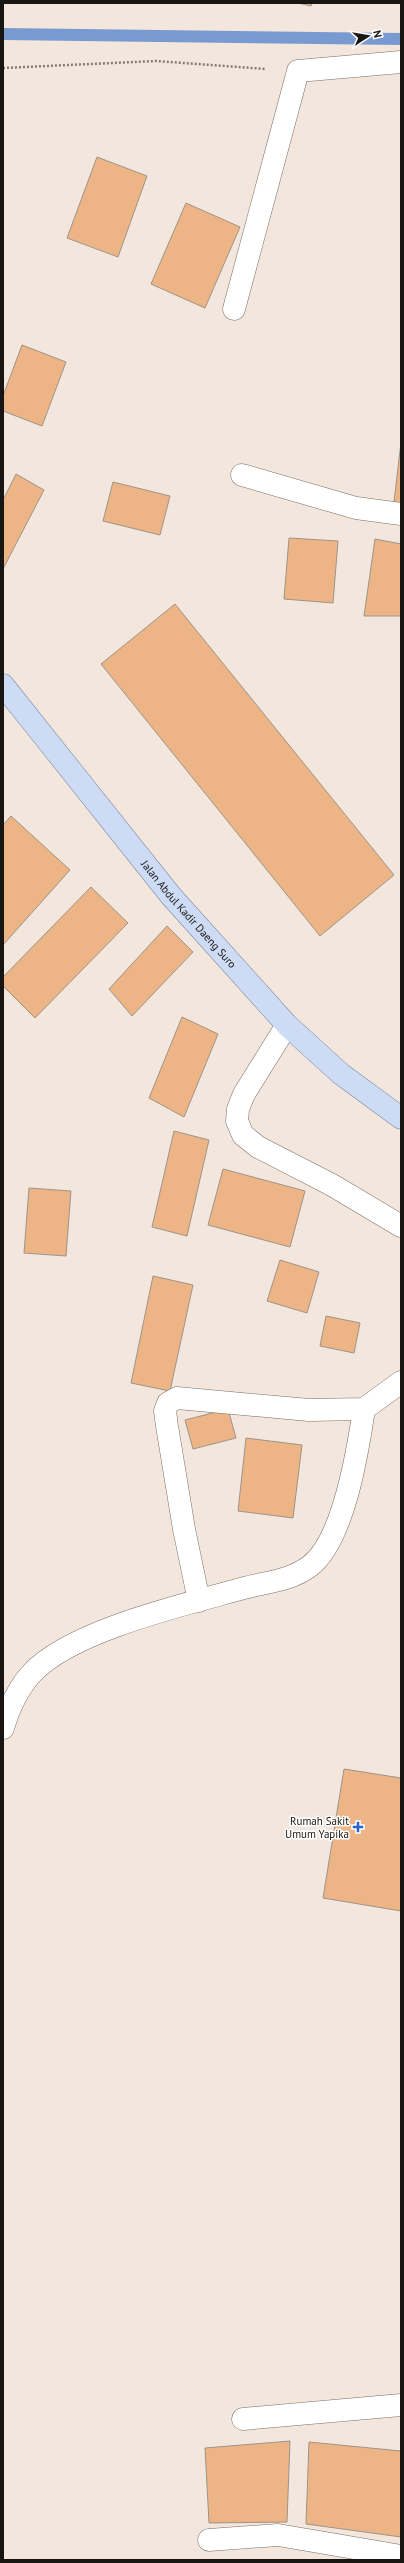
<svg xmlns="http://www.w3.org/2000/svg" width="404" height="2563" viewBox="0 0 404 2563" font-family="'PT Sans',sans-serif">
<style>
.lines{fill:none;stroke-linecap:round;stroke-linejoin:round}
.stream{stroke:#7999d1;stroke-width:12}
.building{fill:#edb585;stroke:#9e938a}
.lane-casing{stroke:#786e66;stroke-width:23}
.street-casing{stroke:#786e66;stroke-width:23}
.primary-casing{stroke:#7886a0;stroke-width:23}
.path{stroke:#837b75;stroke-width:2.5;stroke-dasharray:2 2;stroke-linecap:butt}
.lane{stroke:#fff;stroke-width:22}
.street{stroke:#fff;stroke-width:22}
.primary{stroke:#cddbf4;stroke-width:22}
.poi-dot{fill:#2764d1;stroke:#fff;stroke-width:1.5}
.labels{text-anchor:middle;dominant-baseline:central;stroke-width:3;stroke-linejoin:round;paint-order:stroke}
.street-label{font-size:11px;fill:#191512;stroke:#fff}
.poi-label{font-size:11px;fill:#191512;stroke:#fff;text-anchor:end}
</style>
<rect width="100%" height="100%" fill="#f3e7dd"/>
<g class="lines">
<path class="stream" d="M 3,34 L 401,39"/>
</g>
<path class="building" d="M 298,3 L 312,3 L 311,6 Z
M 97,157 L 147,176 L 118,257 L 67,238 Z
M 186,203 L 240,227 L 205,308 L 151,284 Z
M 22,345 L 66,362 L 42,426 L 3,411 L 3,396 Z
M 401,442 L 401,503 L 394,502 Z
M 16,474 L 44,490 L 3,569 L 3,500 Z
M 113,482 L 170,496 L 160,535 L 103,521 Z
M 289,538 L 338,541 L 333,603 L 284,599 Z
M 375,539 L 401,544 L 401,616 L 364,616 Z
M 175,604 L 394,875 L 320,936 L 101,664 Z
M 11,816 L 70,870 L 3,945 L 3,825 Z
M 91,887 L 128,923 L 35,1018 L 3,986 L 3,977 Z
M 167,926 L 193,952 L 132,1016 L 109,989 Z
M 182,1017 L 218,1034 L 184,1117 L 149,1098 Z
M 174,1131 L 209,1140 L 187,1236 L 152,1227 Z
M 223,1169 L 305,1191 L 290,1247 L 208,1225 Z
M 29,1188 L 71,1191 L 66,1256 L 24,1253 Z
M 280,1260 L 319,1272 L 307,1313 L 267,1301 Z
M 153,1276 L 193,1285 L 170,1391 L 131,1383 Z
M 326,1316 L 360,1323 L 354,1353 L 320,1346 Z
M 228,1409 L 236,1438 L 193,1449 L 185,1420 Z
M 246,1438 L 302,1445 L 293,1518 L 238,1511 Z
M 344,1769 L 401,1778 L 401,1911 L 323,1898 Z
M 290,2441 L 287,2522 L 209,2523 L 205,2448 Z
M 309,2442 L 401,2451 L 401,2537 L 306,2524 Z"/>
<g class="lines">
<defs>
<path id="lane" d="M 287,1025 L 244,1094 L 238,1109 L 237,1121 L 243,1135 L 258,1147 L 332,1185 L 401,1226
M 199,1601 L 184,1529 L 167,1426 L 165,1411 L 168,1403 L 177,1398 L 309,1410 L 364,1409 L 401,1382
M 3,1728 C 9,1708 18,1688 32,1673 C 72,1630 187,1604 244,1588 C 267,1582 290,1581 310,1566 C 344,1540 358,1450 364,1409"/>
<path id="street" d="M 234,309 L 298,71 L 401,62
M 242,475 L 356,508 L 401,514
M 243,2419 L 401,2405
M 209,2540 L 278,2535 L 401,2556"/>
<g id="primary">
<path id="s1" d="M 3,685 L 171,896 L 287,1025 L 341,1074 L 401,1118"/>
</g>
</defs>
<use href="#lane" class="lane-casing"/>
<use href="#street" class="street-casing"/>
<use href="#primary" class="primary-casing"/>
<path class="path" d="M 3,68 L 156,61 L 266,69"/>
<use href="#lane" class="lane"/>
<use href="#street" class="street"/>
<use href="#primary" class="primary"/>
</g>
<path class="poi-dot" d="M356 1821h4v4h4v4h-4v4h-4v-4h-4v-4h4z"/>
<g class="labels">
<g class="street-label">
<text stroke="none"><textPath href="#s1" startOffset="295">Jalan Abdul Kadir Daeng Suro</textPath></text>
</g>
<g class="poi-label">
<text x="349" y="1821">Rumah Sakit<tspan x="349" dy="13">Umum Yapika</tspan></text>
</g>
</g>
<rect width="404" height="2563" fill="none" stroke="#191512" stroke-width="8"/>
<g transform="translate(368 36) rotate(78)" stroke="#ffffff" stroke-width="3" paint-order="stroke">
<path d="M0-3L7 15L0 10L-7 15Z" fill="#191512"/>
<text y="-6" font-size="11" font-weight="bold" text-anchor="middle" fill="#191512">N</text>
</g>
</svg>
